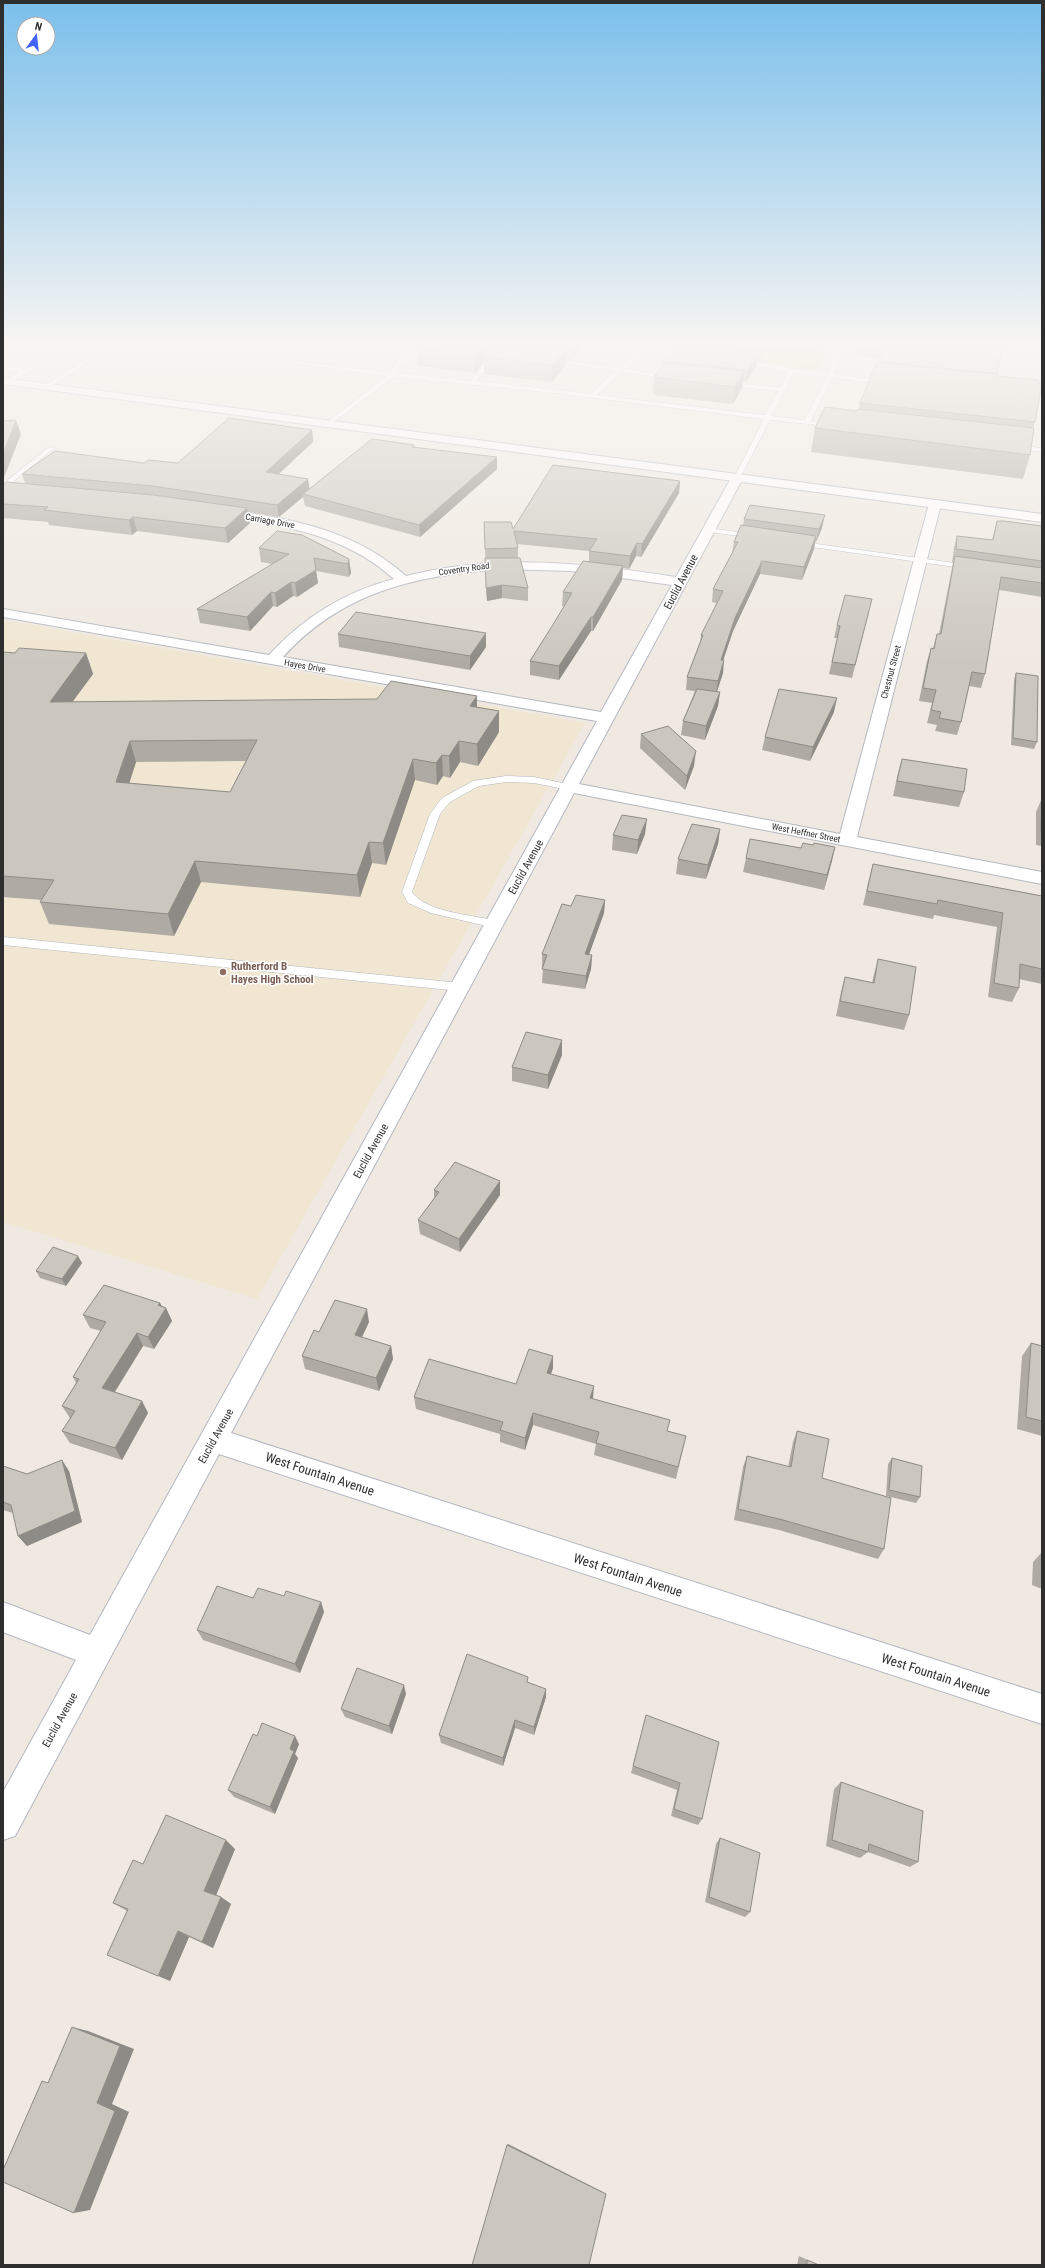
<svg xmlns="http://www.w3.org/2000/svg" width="1045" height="2268" viewBox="0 0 1045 2268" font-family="'Roboto Condensed',sans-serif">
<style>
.education{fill:#f0e6d1}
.green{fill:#b6e59e}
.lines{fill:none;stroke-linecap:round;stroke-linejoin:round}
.lane-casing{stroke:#b4b7c1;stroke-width:1}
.street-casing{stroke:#b4b7c1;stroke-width:2}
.secondary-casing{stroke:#b4b7c1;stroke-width:2}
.lane{fill:#fff;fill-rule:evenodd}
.street{fill:#fff;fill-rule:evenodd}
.secondary{fill:#fff;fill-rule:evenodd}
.wall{fill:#afaba4;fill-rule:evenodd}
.shaded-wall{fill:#8e8b86}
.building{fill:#cbc7bf;stroke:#8e8b86;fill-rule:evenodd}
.education-dot{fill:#8d6e63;stroke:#fff;stroke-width:1.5}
.labels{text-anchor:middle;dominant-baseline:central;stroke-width:3;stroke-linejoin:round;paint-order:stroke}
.far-street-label{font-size:9px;fill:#2e2e2e;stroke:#fff}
.street-label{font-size:11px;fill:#2e2e2e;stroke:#fff}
.education-label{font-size:11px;font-weight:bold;fill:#785e54;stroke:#fff;text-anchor:start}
.near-street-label{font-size:13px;fill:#2e2e2e;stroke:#fff}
</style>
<rect width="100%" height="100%" fill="#efe9e1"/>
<path class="education" d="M 3,620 L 585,723 L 257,1299 L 3,1222 Z"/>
<path class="green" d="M 678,347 L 789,347 L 822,350 L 826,358 L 821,368 L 808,370 Z"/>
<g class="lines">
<defs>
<path id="lane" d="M 63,347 L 70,347 L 10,382 L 5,381 L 20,372 L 3,369 L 3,365 L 25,369 Z
M 106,347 L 113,347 L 49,387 L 44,386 Z
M 175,347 L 192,347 L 390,373 C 395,361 412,347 425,347 L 399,367 L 396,373 L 471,381 L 492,354 L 493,351 L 490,347 L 496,347 L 499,351 L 498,354 L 476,381 L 591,394 L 615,371 L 548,361 L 546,358 L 619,368 L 640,349 L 635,347 L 652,347 L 689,353 L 686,355 L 645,350 L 625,369 L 671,376 L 673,379 L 621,372 L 597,395 L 765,415 L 778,391 L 721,385 L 724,383 L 780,387 L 788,372 L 737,360 L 737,358 L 791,369 L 828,373 L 837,347 L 843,347 L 834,374 L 889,382 L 886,384 L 832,378 L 811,421 L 834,424 L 836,427 L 770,420 L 740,478 L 737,480 L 734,478 L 764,419 L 554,393 L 394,377 L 328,426 L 326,423 L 387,376 ZM 793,373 L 827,377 L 805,420 L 771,416 Z
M 1008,347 L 1015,347 L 1042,361 L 1042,365 Z
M 1014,445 L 1042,448 L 1042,452 L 1012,448 L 1011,447 Z
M 49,447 L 54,448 L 3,490 L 3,484 Z
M 706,528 L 755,534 L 759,536 L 755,538 L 709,532 L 705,530 Z
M 795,541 L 969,565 L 973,567 L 969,569 L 798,545 L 795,545 Z
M 506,776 L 534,777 L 572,785 L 574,787 L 569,790 L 534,783 L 506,782 L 479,786 L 450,802 L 440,814 L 412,892 C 424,912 477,916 499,921 L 501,924 L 499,927 L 495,928 L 431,913 L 408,903 L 402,892 L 430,814 L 442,798 L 473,781 Z
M 3,937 L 460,983 L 466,987 L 460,991 L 3,945 Z"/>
<path id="street" d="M 737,474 L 743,478 L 579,784 L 840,834 L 929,504 L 935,500 L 941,504 L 857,837 L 1042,872 L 1042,884 L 574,793 L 231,1433 L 1042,1694 L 1042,1724 L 219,1454 L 15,1836 L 3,1840 L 3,1792 L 76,1660 L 3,1632 L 3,1602 L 90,1635 L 597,721 L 3,617 L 3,609 L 269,655 C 304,617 344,592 394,579 C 355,544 310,531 259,522 C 244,519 229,518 214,515 L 212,512 L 214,509 L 218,508 C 288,519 351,527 406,576 C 496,553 586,563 676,577 L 731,478 ZM 499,569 L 571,571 L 672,585 L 601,712 L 283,657 C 342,592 414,576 499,569 Z"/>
<path id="secondary" d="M 3,378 L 1042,514 L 1042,522 L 3,384 Z"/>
</defs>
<use href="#lane" class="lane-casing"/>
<use href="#street" class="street-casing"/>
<use href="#secondary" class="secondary-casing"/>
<use href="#lane" class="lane"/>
<use href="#street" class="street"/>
<use href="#secondary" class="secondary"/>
</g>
<path class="wall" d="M 492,347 L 581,347 L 581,349 L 572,359 L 566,359 L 566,365 L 552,382 L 484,374 L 484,362 L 475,373 L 418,366 L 417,349 L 491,348 Z
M 672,347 L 767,347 L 759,361 L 757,361 L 756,367 L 746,382 L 743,382 L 742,388 L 733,404 L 653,395 L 654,377 L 662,366 L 662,361 Z
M 857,347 L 993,347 L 997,376 L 1035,422 L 1033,428 L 1030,455 L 1023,479 L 811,452 L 815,428 L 859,409 L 860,403 L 880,358 L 855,356 Z
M 312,430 L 313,442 L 278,474 L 309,489 L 414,445 L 415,447 L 497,469 L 420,537 L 305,506 L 303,497 L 279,517 L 248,512 L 250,523 L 228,543 L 137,531 L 132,535 L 49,525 L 48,522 L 3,518 L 3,485 L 25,483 L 22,474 L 144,463 L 178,463 Z
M 680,481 L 679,493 L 641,557 L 636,556 L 629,569 L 623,568 L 622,580 L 593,631 L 591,631 L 559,680 L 530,675 L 530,661 L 554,623 L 564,606 L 562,606 L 563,592 L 589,561 L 589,551 L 517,544 L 518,548 L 518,558 L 528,588 L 528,601 L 502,598 L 487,601 L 484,522 L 513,529 Z
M 744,519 L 822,528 L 816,542 L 815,542 L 814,549 L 802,580 L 760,574 L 733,631 L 723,660 L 723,673 L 717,692 L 720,692 L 718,706 L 705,740 L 681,735 L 683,721 L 695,691 L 686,690 L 687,677 L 700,642 L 701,635 L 717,603 L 712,602 L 713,589 L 732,553 L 734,542 L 743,526 Z
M 997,521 L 1042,526 L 1042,597 L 999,590 L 985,674 L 981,688 L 969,686 L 961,722 L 957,735 L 935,731 L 937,725 L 927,723 L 932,703 L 919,701 L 927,661 L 931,648 L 933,648 L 937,634 L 939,634 L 952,568 L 953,562 L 952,562 L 954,548 L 957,536 L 992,540 Z
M 259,548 L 349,559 L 351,573 L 349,577 L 316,571 L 318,583 L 297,597 L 293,596 L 277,607 L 273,606 L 250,631 L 200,623 L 197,609 L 272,564 L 261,562 Z
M 869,612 L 852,678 L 829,674 L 837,638 L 834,638 L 837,625 Z
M 338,634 L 486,647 L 470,670 L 339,647 Z
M 3,652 L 15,653 L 86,653 L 93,674 L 72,702 L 477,707 L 499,711 L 499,732 L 478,766 L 460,762 L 450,778 L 443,776 L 437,785 L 415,780 L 386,865 L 372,863 L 360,897 L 201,882 L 174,936 L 49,924 L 40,902 L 42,900 L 3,897 ZM 246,761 L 230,792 L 129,783 L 136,762 Z
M 1016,673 L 1037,742 L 1034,749 L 1011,745 L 1014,680 Z
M 834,712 L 810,761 L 762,750 L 765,737 Z
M 641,734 L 694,766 L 685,790 L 640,748 Z
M 902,759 L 964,792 L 959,807 L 893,796 L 898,773 Z
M 1042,798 L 1042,846 L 1036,845 L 1036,812 Z
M 720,829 L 718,844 L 706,879 L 676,874 L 678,859 Z
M 645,834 L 637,854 L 612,850 L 613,835 Z
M 813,845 L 835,847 L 824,890 L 743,872 L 746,858 L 801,848 Z
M 873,864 L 1042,896 L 1042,984 L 1019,979 L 1019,988 L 1012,1002 L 988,997 L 997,927 L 934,915 L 933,919 L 863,905 L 869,879 Z
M 605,900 L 604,913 L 589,955 L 592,955 L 591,969 L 585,989 L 542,983 L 543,968 L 542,968 L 542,954 L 571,906 Z
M 878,959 L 909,1015 L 904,1030 L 836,1016 L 841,992 L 845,977 L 872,983 L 874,974 Z
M 562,1040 L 562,1055 L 548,1089 L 512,1081 L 512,1067 Z
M 434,1190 L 500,1195 L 460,1252 L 420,1234 L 418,1220 L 434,1198 Z
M 82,1263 L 66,1286 L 40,1278 L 36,1271 Z
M 160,1303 L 162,1306 L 166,1308 L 172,1321 L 154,1349 L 143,1346 L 115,1392 L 142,1401 L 148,1413 L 122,1460 L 70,1443 L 62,1431 L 70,1418 L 62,1406 L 76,1383 L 73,1377 L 101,1331 L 90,1328 L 83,1315 Z
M 369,1322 L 362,1337 L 391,1346 L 393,1359 L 379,1391 L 305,1369 L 302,1356 L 319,1332 Z
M 1031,1343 L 1042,1346 L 1042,1436 L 1017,1429 L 1022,1356 Z
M 553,1368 L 551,1374 L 593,1399 L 668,1431 L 686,1436 L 676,1479 L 594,1455 L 596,1444 L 533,1425 L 525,1450 L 500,1442 L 500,1434 L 416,1409 L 414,1397 L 516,1384 Z
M 797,1431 L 822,1478 L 884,1549 L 878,1559 L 779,1530 L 734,1520 L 743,1467 L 747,1456 L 788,1467 L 793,1442 Z
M 892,1458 L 920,1497 L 916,1503 L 886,1496 L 888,1464 Z
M 3,1466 L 27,1474 L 69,1471 L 82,1522 L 27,1546 L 18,1536 L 13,1513 L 3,1510 Z
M 1042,1552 L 1042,1589 L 1032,1585 L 1033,1562 Z
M 284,1596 L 321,1602 L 324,1612 L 300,1673 L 203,1640 L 197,1630 L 253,1598 Z
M 528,1682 L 546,1697 L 534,1735 L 515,1728 L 503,1766 L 441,1743 L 439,1735 Z
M 406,1694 L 392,1734 L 345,1717 L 341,1709 Z
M 646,1715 L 702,1819 L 698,1825 L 671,1816 L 677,1790 L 631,1773 Z
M 257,1736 L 299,1744 L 295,1754 L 298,1758 L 275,1814 L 234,1797 L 228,1790 Z
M 841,1782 L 918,1862 L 910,1867 L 868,1852 L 860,1858 L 826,1846 L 834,1789 Z
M 720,1838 L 750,1912 L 745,1917 L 705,1902 L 716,1844 Z
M 235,1849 L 216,1895 L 221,1897 L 231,1904 L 213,1948 L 189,1937 L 170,1981 L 127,1911 L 113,1903 L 143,1864 Z
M 799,2256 L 819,2265 L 797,2265 Z"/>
<path class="shaded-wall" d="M 482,347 L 491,347 L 491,351 L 484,357 L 484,362 L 475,373 L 475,356 Z
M 573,347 L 581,347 L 581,349 L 572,359 L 572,348 Z
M 761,347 L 767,347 L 759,361 Z
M 567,349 L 566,365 L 552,382 L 552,365 Z
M 757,355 L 756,367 L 746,382 L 747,370 Z
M 744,371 L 742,388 L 733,404 L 735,387 Z
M 16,420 L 21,434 L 3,480 L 3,454 Z
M 312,430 L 313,442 L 268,484 L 266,472 Z
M 497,457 L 497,469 L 420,537 L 419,525 Z
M 308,479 L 310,492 L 303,494 L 303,497 L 279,517 L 277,505 Z
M 680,481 L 679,493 L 641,557 L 642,544 Z
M 247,508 L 250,523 L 228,543 L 225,528 Z
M 825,515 L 822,528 L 816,542 L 819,529 Z
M 133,517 L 137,531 L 132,535 L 129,520 Z
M 816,536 L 814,549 L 802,580 L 804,567 Z
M 637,543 L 636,556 L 629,569 L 630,556 Z
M 314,558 L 318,583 L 297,597 L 295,583 Z
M 349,559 L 351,573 L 349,577 L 348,564 Z
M 762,561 L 760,574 L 733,631 L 719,673 L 721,660 L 735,618 Z
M 623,566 L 622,580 L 593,631 L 593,617 Z
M 291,582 L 293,596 L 277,607 L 275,593 Z
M 502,585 L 502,598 L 487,601 L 486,588 Z
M 271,592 L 273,606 L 250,631 L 247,617 Z
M 591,617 L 591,631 L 559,680 L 559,666 Z
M 486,633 L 486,647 L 470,670 L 470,656 Z
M 86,653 L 93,674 L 57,723 L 50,702 Z
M 724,660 L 723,673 L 716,694 L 718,681 Z
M 720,692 L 718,706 L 705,740 L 706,726 Z
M 477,696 L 477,717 L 470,706 Z
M 837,698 L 834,712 L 810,761 L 813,747 Z
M 499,711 L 499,732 L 478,766 L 477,744 Z
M 130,741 L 136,762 L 123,803 L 116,782 Z
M 459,741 L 460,762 L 450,778 L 449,756 Z
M 696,751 L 694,766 L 685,790 L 687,776 Z
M 442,755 L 443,776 L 437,785 L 436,763 Z
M 413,759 L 415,780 L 386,865 L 383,843 Z
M 647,819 L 645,834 L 637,854 L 638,840 Z
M 720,829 L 718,844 L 706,879 L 708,865 Z
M 369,842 L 372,863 L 360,897 L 357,875 Z
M 835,847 L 832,861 L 824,890 L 827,875 Z
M 195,861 L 201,882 L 174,936 L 168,914 Z
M 605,900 L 604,913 L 584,968 L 585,954 Z
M 592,955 L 591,969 L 585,989 L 586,976 Z
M 562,1040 L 562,1055 L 548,1089 L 548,1075 Z
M 500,1181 L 500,1195 L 460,1252 L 459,1239 Z
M 78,1256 L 82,1263 L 66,1286 L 62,1279 Z
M 160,1303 L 164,1311 L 166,1308 L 172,1321 L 154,1349 L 148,1337 L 158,1305 Z
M 367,1309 L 369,1322 L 357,1348 L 355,1335 Z
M 137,1333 L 143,1346 L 109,1401 L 102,1388 Z
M 391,1346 L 393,1359 L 379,1391 L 376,1378 Z
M 553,1356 L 553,1368 L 547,1385 L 547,1373 Z
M 594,1386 L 593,1398 L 589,1410 L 590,1398 Z
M 142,1401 L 148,1413 L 122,1460 L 115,1448 Z
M 533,1413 L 533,1425 L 525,1450 L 525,1438 Z
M 62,1460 L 69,1471 L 82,1522 L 27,1546 L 18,1536 Z
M 321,1602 L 324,1612 L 300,1673 L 295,1664 Z
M 404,1685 L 406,1694 L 392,1734 L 389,1726 Z
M 546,1689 L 546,1697 L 534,1735 L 534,1727 Z
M 515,1720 L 515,1728 L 503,1766 L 503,1758 Z
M 295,1736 L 299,1744 L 295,1754 L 298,1758 L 275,1814 L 270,1807 L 290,1749 Z
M 226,1840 L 235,1849 L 215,1898 L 204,1891 Z
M 221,1897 L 231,1904 L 213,1948 L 202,1942 Z
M 178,1931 L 189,1937 L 170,1981 L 158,1976 Z
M 72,2027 L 88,2031 L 134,2049 L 112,2104 L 129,2112 L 90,2210 L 74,2213 L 97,2103 Z
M 508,2144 L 603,2192 L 606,2194 L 507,2145 Z"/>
<path class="building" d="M 419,347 L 482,347 L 475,356 L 417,349 Z
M 492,347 L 552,347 L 567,349 L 552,365 L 484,357 Z
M 563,347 L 573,347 L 572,348 Z
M 672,347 L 706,347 L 732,350 L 757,355 L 747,370 L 662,361 Z
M 885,347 L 993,347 L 1003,348 L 997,374 L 879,362 Z
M 877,362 L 998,374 L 997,376 L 1038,380 L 1038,383 L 1042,383 L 1035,422 L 860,403 Z
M 664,363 L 744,371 L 735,387 L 654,377 Z
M 825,407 L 857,411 L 858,409 L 1034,428 L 1030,455 L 815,428 Z
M 229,418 L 312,430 L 266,472 L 308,479 L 277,505 L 153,486 L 22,474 L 55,451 L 144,463 L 148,460 L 178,463 Z
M 16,420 L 3,454 L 3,421 Z
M 372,439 L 414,445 L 412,447 L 497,457 L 419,525 L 303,494 Z
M 553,465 L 680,481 L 642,544 L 637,543 L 630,556 L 589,551 L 597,539 L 514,531 L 518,548 L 485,549 L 484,522 L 511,522 L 513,529 Z
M 7,482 L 153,495 L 247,508 L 225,528 L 133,517 L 129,520 L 44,510 L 48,507 L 3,504 L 3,485 Z
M 750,505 L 825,515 L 819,529 L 744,519 Z
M 997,521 L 1004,521 L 1042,526 L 1042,561 L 956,549 L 957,536 L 993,540 Z
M 741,525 L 816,536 L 804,567 L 762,561 L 735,618 L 721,660 L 724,660 L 718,681 L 687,677 L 703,635 L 701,635 L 723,591 L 713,589 L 738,542 L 734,542 Z
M 277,531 L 302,535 L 349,559 L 348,564 L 314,558 L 316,570 L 295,583 L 291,582 L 275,593 L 271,592 L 247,617 L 197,609 L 289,554 L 259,548 Z
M 955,556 L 1042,568 L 1042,583 L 1001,577 L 985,674 L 972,672 L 961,722 L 939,718 L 941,712 L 931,710 L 936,690 L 923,688 L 931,648 L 934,649 L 937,634 L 941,634 Z
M 485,558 L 520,558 L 528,588 L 502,585 L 486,588 Z
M 583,561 L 623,566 L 593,617 L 591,617 L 559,666 L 530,661 L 554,623 L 572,593 L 563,592 Z
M 845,595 L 872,599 L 855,665 L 832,662 L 840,626 L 837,625 Z
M 356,612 L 486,633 L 470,656 L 338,634 Z
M 19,648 L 86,653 L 50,702 L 377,699 L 391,681 L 477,696 L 470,706 L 499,711 L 477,744 L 459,741 L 449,756 L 442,755 L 436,763 L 413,759 L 383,843 L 369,842 L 357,875 L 195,861 L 168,914 L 40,902 L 54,880 L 3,876 L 3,652 L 15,653 ZM 257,740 L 230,792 L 116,782 L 130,741 Z
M 1016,673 L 1038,676 L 1037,742 L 1013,738 Z
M 697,689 L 720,692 L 706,726 L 683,721 Z
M 779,689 L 837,698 L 813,747 L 765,737 Z
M 668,726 L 696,751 L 687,776 L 641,734 Z
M 902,759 L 967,769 L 964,792 L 897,781 Z
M 1042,798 L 1042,831 L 1041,831 Z
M 622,815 L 647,819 L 638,840 L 613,835 Z
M 692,824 L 720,829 L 708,865 L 678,859 Z
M 750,839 L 801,848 L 803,843 L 813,845 L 814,843 L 835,847 L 827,875 L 746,858 Z
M 873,864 L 1042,896 L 1042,969 L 1020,964 L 1019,988 L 994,983 L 1003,913 L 938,900 L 937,904 L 867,891 Z
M 576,895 L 605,900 L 585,954 L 592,955 L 586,976 L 542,969 L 547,955 L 542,954 L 562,904 L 571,906 Z
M 878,959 L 916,967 L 909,1015 L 840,1001 L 845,977 L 874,983 Z
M 526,1032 L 562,1040 L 548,1075 L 512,1067 Z
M 455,1162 L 500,1181 L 459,1239 L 418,1220 L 439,1192 L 434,1190 Z
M 53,1247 L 78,1256 L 62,1279 L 36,1271 Z
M 104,1285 L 160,1303 L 158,1305 L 166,1308 L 148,1337 L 137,1333 L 102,1388 L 142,1401 L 115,1448 L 62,1431 L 75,1411 L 62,1406 L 79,1379 L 73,1377 L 106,1322 L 83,1315 Z
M 335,1300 L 367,1309 L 355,1335 L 391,1346 L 376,1378 L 302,1356 L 314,1330 L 319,1332 Z
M 1031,1343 L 1042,1346 L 1042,1421 L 1026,1417 Z
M 529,1349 L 553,1356 L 547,1373 L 594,1386 L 590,1398 L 670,1420 L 667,1431 L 686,1436 L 678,1467 L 596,1443 L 599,1432 L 533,1413 L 525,1438 L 500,1430 L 503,1422 L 414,1397 L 429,1359 L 516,1384 Z
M 797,1431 L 829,1439 L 822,1478 L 891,1498 L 884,1549 L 783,1520 L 738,1509 L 747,1456 L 791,1467 Z
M 892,1458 L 922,1466 L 920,1497 L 889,1490 Z
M 62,1460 L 75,1511 L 18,1536 L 11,1505 L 3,1502 L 3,1466 L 27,1474 Z
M 217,1586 L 253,1598 L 258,1588 L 284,1596 L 286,1591 L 321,1602 L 295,1664 L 197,1630 Z
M 467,1654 L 528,1677 L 527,1682 L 546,1689 L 534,1727 L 515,1720 L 503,1758 L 439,1735 Z
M 357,1668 L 404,1685 L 389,1726 L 341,1709 Z
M 646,1715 L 719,1742 L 702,1819 L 674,1809 L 680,1783 L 633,1766 Z
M 262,1723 L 295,1736 L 290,1749 L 294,1751 L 270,1807 L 228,1790 L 253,1734 L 257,1736 Z
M 841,1782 L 923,1811 L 918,1862 L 869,1844 L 868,1852 L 832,1840 Z
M 166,1815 L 226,1840 L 204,1891 L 221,1897 L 202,1942 L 178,1931 L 158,1976 L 107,1955 L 128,1909 L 113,1903 L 133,1860 L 143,1864 Z
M 720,1838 L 760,1853 L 750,1912 L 709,1897 Z
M 72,2027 L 120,2046 L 97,2103 L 115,2111 L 74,2213 L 3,2182 L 3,2170 L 42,2081 L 48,2083 Z
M 507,2145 L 606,2194 L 589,2265 L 472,2265 Z
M 807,2260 L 819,2265 L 807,2265 Z"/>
<linearGradient id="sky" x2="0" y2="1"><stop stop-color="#7abfeb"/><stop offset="0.52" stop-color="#f8f5f2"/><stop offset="1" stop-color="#f8f5f2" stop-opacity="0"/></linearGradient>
<rect width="1045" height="665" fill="url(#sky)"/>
<circle class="education-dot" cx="223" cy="972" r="4"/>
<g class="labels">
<g class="far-street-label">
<text transform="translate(270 521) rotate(10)">Carriage Drive</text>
<text transform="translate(464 569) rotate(-8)">Coventry Road</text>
<text transform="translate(305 666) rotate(10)">Hayes Drive</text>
<text transform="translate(891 672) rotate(-75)">Chestnut Street</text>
<text transform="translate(806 833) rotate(11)">West Heffner Street</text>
</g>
<g class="street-label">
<text transform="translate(681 582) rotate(-62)">Euclid Avenue</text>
<text transform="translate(526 867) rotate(-61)">Euclid Avenue</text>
<text transform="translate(371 1151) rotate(-61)">Euclid Avenue</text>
<text transform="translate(216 1436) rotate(-61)">Euclid Avenue</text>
<text transform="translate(60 1720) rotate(-61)">Euclid Avenue</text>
</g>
<g class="education-label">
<text x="231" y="966">Rutherford B<tspan x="231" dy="13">Hayes High School</tspan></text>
</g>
<g class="near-street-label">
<text transform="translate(320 1474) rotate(18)">West Fountain Avenue</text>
<text transform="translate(628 1575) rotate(18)">West Fountain Avenue</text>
<text transform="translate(936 1675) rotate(18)">West Fountain Avenue</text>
</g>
</g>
<rect width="1045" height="2268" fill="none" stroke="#2e2e2e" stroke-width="8"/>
<g transform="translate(36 36) rotate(15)"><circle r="19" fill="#ffffff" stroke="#ababab"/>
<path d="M0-3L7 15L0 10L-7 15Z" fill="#4264fb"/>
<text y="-6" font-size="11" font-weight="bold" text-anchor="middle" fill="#2e2e2e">N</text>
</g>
</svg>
